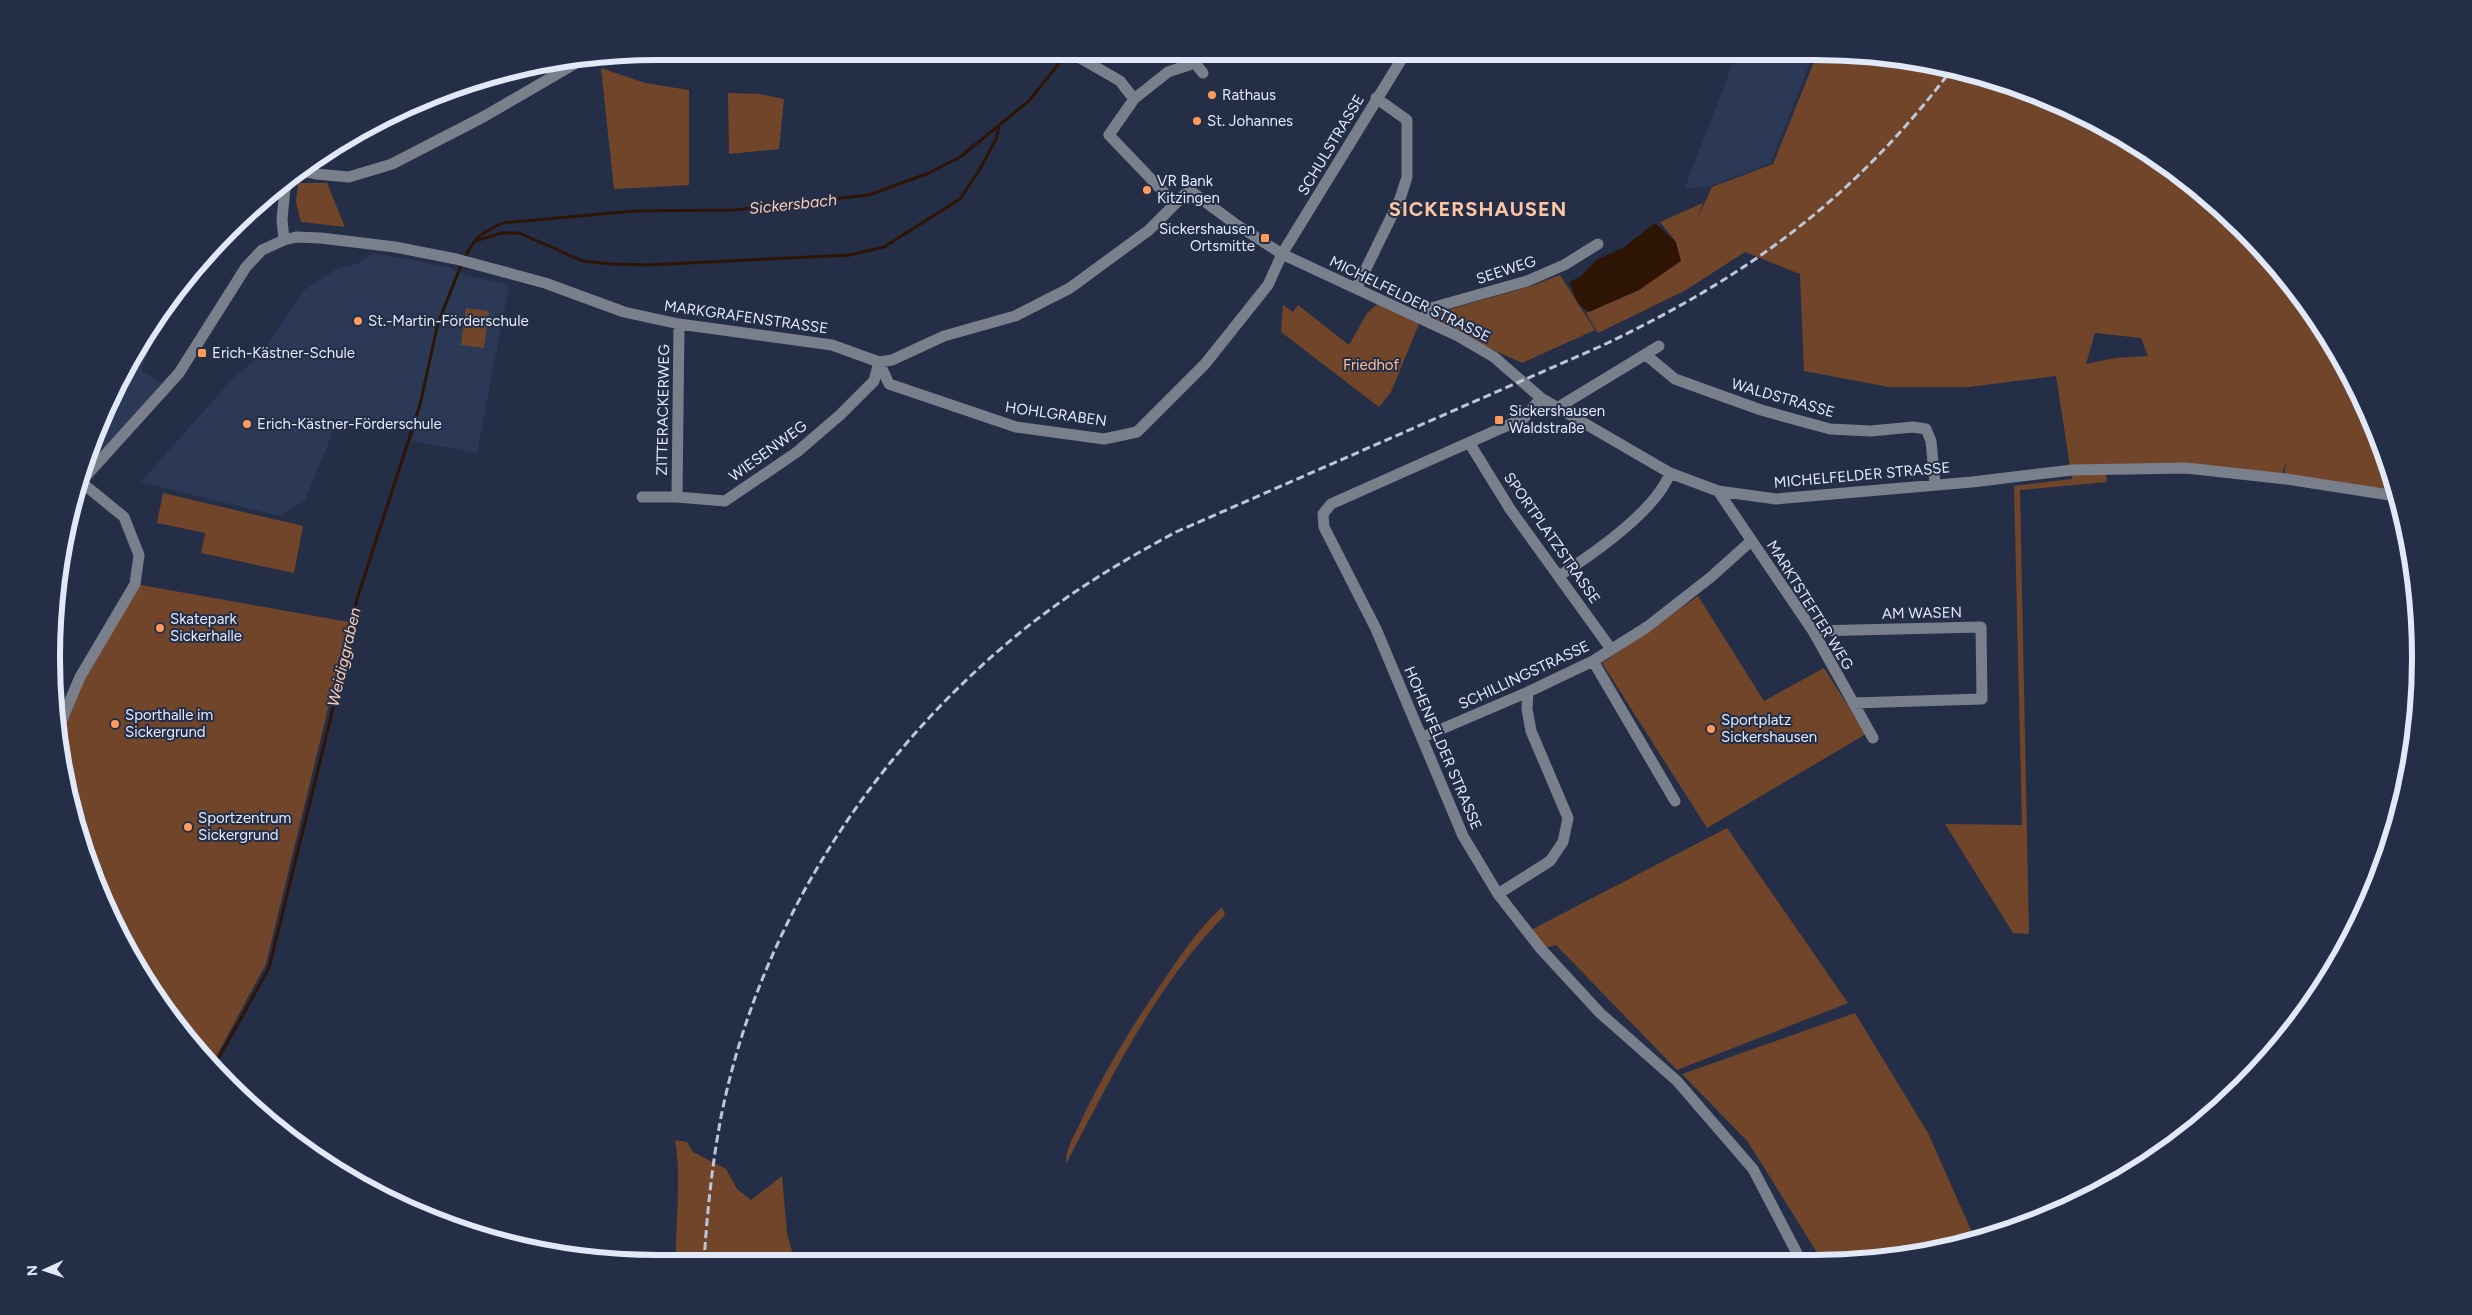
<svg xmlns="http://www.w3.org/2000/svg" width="2472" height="1315" viewBox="0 0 2472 1315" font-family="Figtree,sans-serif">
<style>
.built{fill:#2c3956}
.green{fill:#714529;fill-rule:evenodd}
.water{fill:#2e1404}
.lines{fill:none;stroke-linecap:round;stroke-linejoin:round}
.stream{stroke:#2e1404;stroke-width:3}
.minor{stroke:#797f8b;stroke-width:11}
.rail{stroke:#bdc6d7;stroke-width:3;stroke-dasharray:8 4;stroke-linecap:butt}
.poi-dot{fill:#ff9a5b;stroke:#242f47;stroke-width:2}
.labels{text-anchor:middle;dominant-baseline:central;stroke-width:4;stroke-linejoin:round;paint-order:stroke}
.poi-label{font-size:15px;fill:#e1e9f9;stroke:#242f47;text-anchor:start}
.street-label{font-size:15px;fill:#e1e9f9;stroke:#242f47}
.park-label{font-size:15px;fill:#febd97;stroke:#242f47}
.water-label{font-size:16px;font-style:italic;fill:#fdcbaf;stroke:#242f47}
.district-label{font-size:20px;font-weight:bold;letter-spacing:1px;fill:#fec5a3;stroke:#242f47}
.rim{fill:none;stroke:#e1e9f9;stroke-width:6}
</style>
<rect width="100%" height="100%" fill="#242f47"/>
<path class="built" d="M 1737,52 L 1814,52 L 1771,163 L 1708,187 L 1685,188 Z
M 373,253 L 448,267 L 466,275 L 509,285 L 477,453 L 412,441 L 415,432 L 408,429 L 331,418 L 331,437 L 305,500 L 279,516 L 141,482 L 235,376 L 260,356 L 303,291 L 338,268 L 357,264 Z
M 168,302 L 141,371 L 162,383 L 79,480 L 98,425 L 153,321 Z"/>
<path class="green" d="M 1818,52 L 1854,53 L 1972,72 L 2083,114 L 2184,177 L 2270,258 L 2340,355 L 2389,463 L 2396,496 L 2283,478 L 2287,461 L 2280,478 L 2106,470 L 2107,482 L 2020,490 L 2029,934 L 2013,933 L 1945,824 L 2022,825 L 2014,486 L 2072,479 L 2056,376 L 1969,387 L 1889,387 L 1804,371 L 1800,274 L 1745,252 L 1686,290 L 1598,333 L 1586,313 L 1639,290 L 1655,277 L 1676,242 L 1660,222 L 1703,203 L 1697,219 L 1712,187 L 1773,164 ZM 2095,333 L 2141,338 L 2148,356 L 2115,358 L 2086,364 Z
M 601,68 L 645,83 L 689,90 L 689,185 L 614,189 Z
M 728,93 L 760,94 L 784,99 L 779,149 L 729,154 Z
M 298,183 L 327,183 L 345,227 L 301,222 L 296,203 Z
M 1560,275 L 1595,330 L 1522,363 L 1437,324 L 1436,313 L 1531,286 Z
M 1380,302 L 1419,324 L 1391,392 L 1379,407 L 1281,332 L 1283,305 L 1293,312 L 1298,305 L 1349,345 L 1367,313 Z
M 466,308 L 489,311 L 484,348 L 461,345 Z
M 163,493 L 303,526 L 294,573 L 201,553 L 205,533 L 157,523 Z
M 135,584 L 349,622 L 266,964 L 211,1066 L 153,994 L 98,890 L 72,814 L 58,729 Z
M 1698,596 L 1764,701 L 1824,668 L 1866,734 L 1707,828 L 1602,663 Z
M 1727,828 L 1848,1003 L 1677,1070 L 1556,945 L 1541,949 L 1527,932 Z
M 1222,907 L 1225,915 C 1156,985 1111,1078 1066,1164 C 1065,1148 1076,1133 1082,1119 C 1104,1073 1130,1029 1159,987 C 1178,959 1197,930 1222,907 Z
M 1855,1013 L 1928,1133 L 1974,1237 L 1894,1259 L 1821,1259 L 1748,1142 L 1682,1074 Z
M 675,1140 L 687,1142 L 693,1152 L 726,1169 L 737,1189 L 751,1200 L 782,1176 L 787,1233 L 795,1262 L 676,1262 C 675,1222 682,1180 675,1140 Z"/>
<path class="water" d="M 1655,223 L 1676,242 L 1681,261 L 1639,290 L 1589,312 L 1578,304 L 1569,282 L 1580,277 L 1596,260 L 1624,247 Z"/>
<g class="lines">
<path class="stream" d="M 475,241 L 502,233 L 519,233 L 583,261 L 611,264 L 647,265 L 850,255 L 884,247 L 960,199 L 980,169 L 996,139 L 999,126
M 465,258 C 474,237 482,233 502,223 L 634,211 L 734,210 L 869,195 L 929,173 L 960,157 L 1029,101 L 1068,52
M 213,1068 L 269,968 L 341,676 L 357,599 L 420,405 L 438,323 L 462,263"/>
<path class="minor" d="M 1075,55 L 1120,81 L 1134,99 L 1109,135 L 1175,204
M 1195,63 L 1203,73
M 1134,99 L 1168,72 L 1195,63 L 1203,52
M 298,170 L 316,174 L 349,177 L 392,164 L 485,116 L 583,59
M 284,240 L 282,219 L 286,179
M 1357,287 L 1400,199 L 1407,177 L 1407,120 L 1376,98
M 1423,319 L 1431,308 L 1527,281 L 1564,265 L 1598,244
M 1646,355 L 1675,379 L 1761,410 L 1830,429 L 1871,431 L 1913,427 L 1926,429 L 1931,441 L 1935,484
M 879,362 L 889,384 L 1016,427 L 1104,439 L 1137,432 L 1205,364 L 1268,285 L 1282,254 L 1406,52
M 1541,398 L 1524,418 L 1331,504 L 1323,514 L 1324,527 L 1376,629 L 1463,836 L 1498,894 L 1541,949 L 1600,1013 L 1677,1081 L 1753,1169 L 1800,1259
M 1557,408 L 1659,346
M 1470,444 L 1510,509 L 1611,649
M 77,486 L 179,373 L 246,267 L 262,250 L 284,240 L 296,237 L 321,238 L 395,247 L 456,259 L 545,283 L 624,312 L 679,324 L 832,345 L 879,362 L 892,360 L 944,336 L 1015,316 L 1070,288 L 1149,230 L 1185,194 L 1192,192 L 1234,223 L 1282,254 L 1458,336 L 1494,357 L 1541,398 L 1670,473 L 1718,491 L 1776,499 L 1972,482 L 2072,470 L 2186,468 L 2286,479 L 2396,496
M 1718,491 L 1813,631 L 1873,738
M 642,497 L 677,497 L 725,501 L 797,452 L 840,415 L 874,381 L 879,362
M 677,497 L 679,324
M 1559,576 C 1593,554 1656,511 1670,473
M 1813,631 L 1981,627 L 1982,699 L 1853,703
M 1593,661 L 1675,801
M 58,729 L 80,677 L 135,584 L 139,555 L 124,517 L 81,482
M 1423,737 L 1528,692 L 1593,661 L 1647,627 L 1711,577 L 1751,541
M 1498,894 L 1550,861 L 1563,842 L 1568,818 L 1531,731 L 1527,709 L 1528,692"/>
<path class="rail" d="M 704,1262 C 707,1213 712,1165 721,1117 C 759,926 872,752 1022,631 C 1070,592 1122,561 1176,532 L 1599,347 C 1746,278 1854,199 1952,69"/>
</g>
<g class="poi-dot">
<circle cx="1212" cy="95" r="5"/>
<circle cx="1197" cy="121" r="5"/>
<circle cx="1147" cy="190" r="5"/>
<rect x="1260" y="233" width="10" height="10" rx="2.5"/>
<circle cx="358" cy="321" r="5"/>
<rect x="197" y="348" width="10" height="10" rx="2.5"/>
<rect x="1494" y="415" width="10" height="10" rx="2.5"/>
<circle cx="247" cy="424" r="5"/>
<circle cx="160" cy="628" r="5"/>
<circle cx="115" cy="724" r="5"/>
<circle cx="1711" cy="729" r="5"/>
<circle cx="188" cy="827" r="5"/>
</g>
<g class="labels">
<g class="poi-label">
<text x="1222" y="95">Rathaus</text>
<text x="1207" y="121">St. Johannes</text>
<text x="1157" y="181">VR Bank<tspan x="1157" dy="17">Kitzingen</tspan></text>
<text x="1255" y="229" text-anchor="end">Sickershausen<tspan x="1255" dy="17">Ortsmitte</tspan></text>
<text x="368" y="321">St.-Martin-Förderschule</text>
<text x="212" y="353">Erich-Kästner-Schule</text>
<text x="1509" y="411">Sickershausen<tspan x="1509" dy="17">Waldstraße</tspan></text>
<text x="257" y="424">Erich-Kästner-Förderschule</text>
<text x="170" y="619">Skatepark<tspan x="170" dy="17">Sickerhalle</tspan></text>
<text x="125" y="715">Sporthalle im<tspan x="125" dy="17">Sickergrund</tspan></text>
<text x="1721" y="720">Sportplatz<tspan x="1721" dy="17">Sickershausen</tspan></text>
<text x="198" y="818">Sportzentrum<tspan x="198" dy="17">Sickergrund</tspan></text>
</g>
<g class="street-label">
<text transform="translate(1331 145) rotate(-59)">SCHULSTRASSE</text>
<text transform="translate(1506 270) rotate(-18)">SEEWEG</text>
<text transform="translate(1410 299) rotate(26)">MICHELFELDER STRASSE</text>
<text transform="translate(746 317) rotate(8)">MARKGRAFENSTRASSE</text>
<text transform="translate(1783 398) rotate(16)">WALDSTRASSE</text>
<text transform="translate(663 410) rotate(-89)">ZITTERACKERWEG</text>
<text transform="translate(1056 414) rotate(8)">HOHLGRABEN</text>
<text transform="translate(768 451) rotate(-36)">WIESENWEG</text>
<text transform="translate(1862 475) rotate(-5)">MICHELFELDER STRASSE</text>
<text transform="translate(1552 538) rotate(55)">SPORTPLATZSTRASSE</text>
<text transform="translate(1810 605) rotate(58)">MARKTSTEFTER WEG</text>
<text transform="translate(1922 613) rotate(-1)">AM WASEN</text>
<text transform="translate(1524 675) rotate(-25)">SCHILLINGSTRASSE</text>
<text transform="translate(1443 748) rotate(67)">HOHENFELDER STRASSE</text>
</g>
<g class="park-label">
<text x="1371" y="365">Friedhof</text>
</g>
<g class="water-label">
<text transform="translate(793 204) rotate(-6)">Sickersbach</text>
<text transform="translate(344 657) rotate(-77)">Weidiggraben</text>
</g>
<g class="district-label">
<text x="1478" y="209">SICKERSHAUSEN</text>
</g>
</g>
<path d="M0 0H2472V1315H0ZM657 60H1815A597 597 0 0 1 2412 657V658A597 597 0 0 1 1815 1255H657A597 597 0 0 1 60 658V657A597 597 0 0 1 657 60Z" fill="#242f47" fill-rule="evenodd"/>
<path class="rim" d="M657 60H1815A597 597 0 0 1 2412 657V658A597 597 0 0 1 1815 1255H657A597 597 0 0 1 60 658V657A597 597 0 0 1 657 60Z"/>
<g transform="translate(45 1270) rotate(267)" stroke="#242f47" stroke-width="4" paint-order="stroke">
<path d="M0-4L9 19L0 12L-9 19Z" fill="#e1e9f9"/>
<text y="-8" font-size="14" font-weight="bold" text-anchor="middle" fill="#e1e9f9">N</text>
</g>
</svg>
